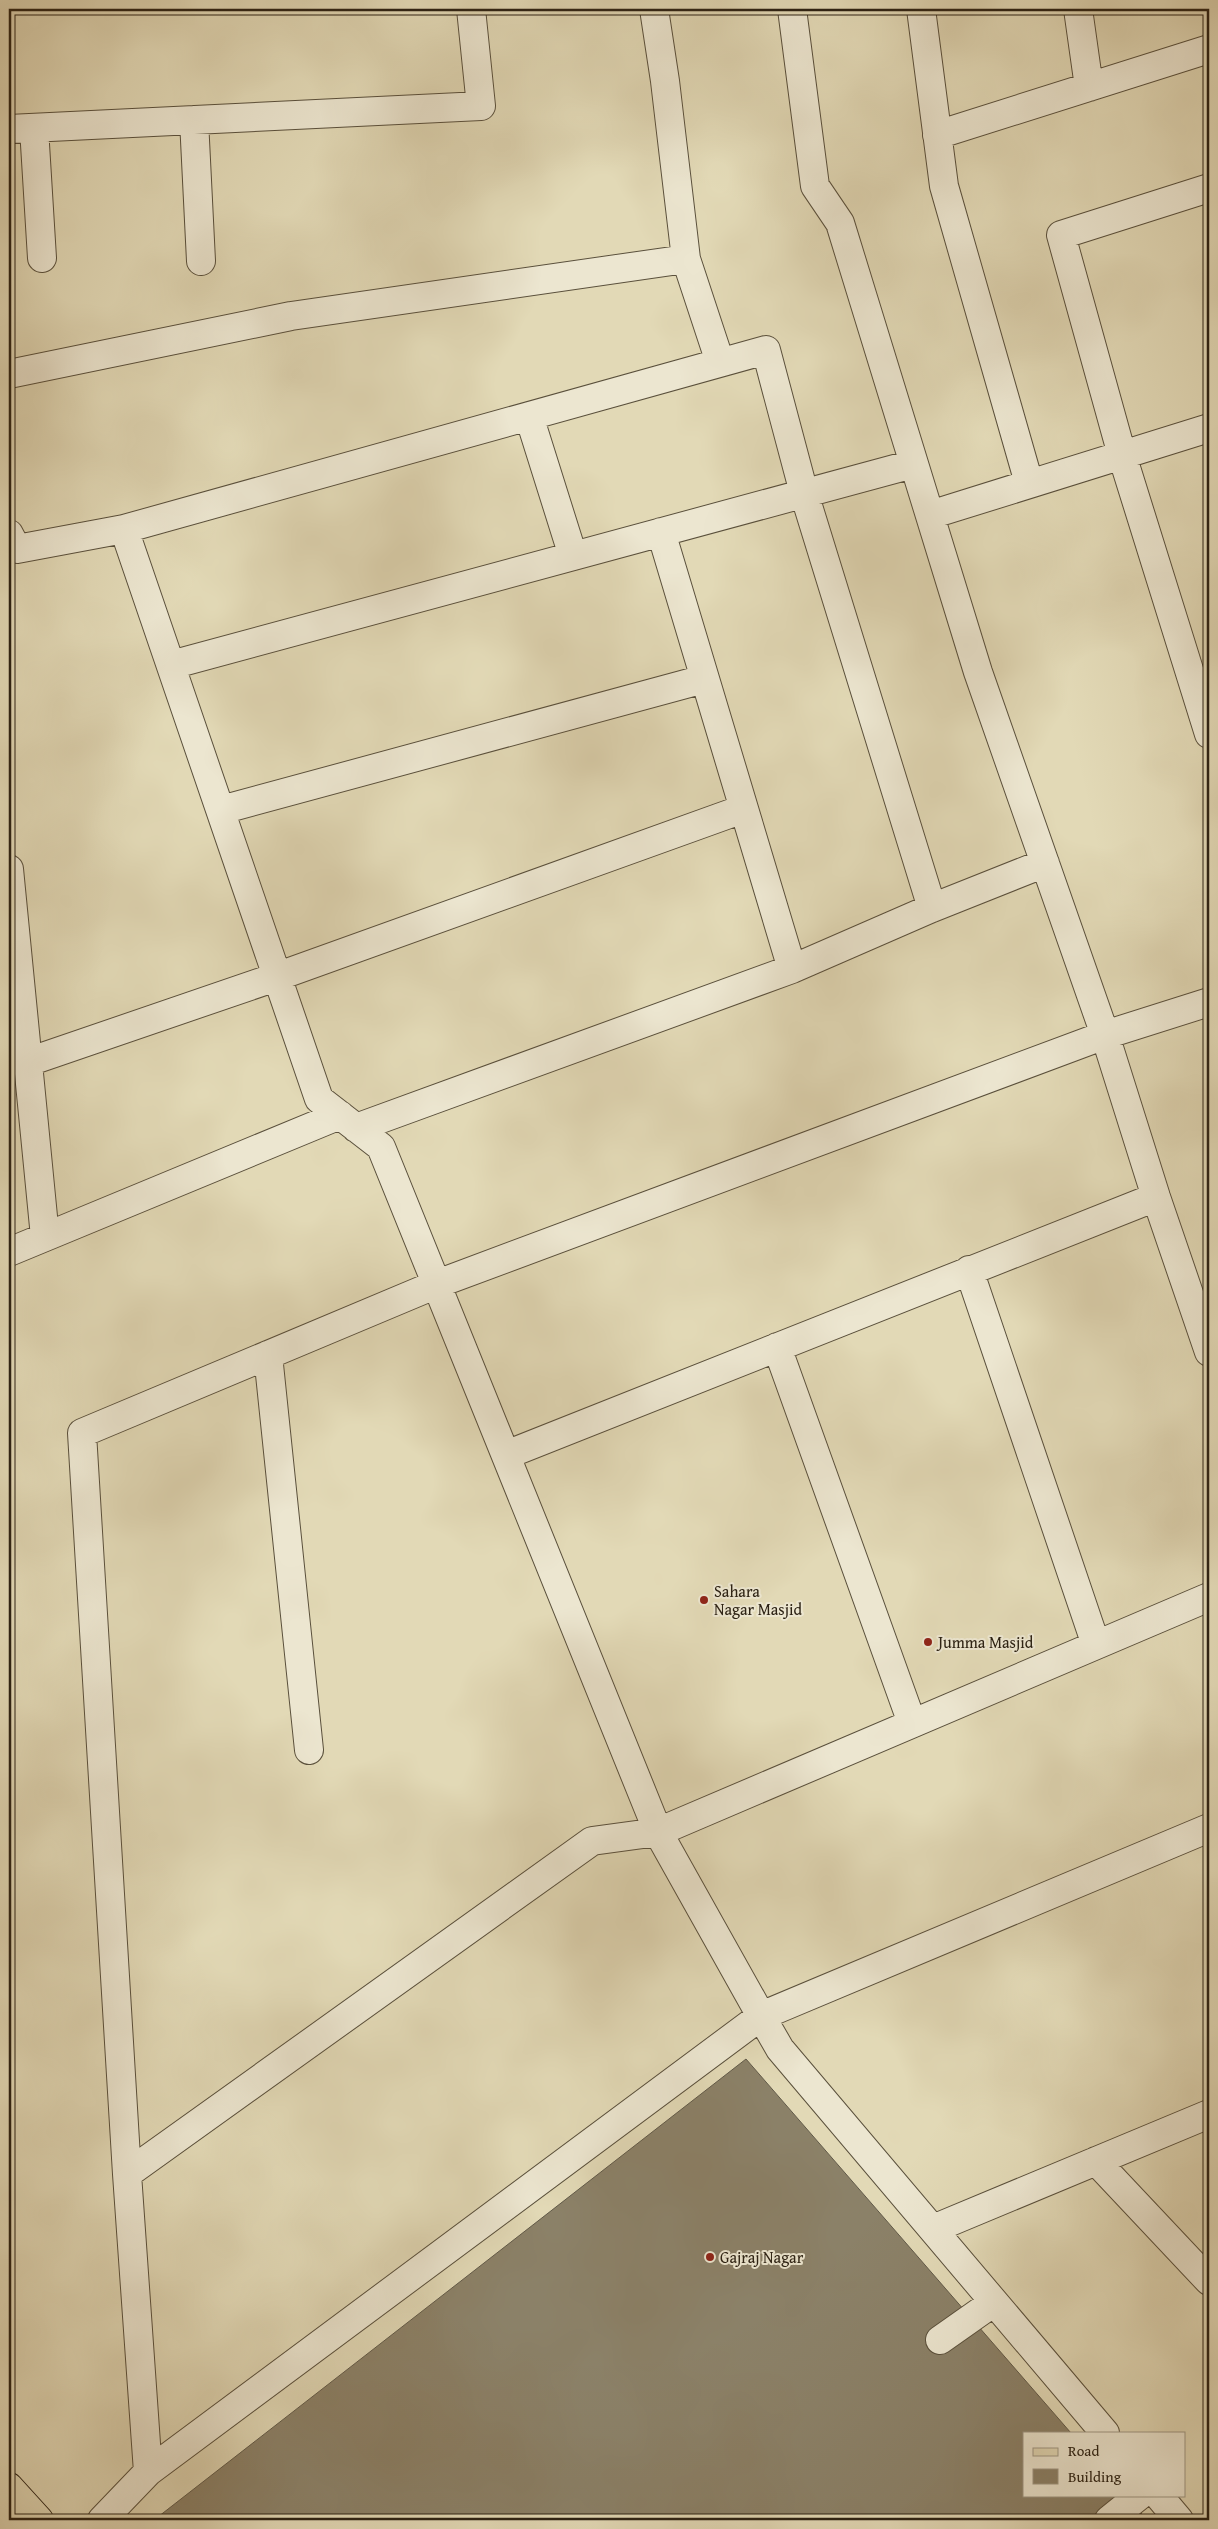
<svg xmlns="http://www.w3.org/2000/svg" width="1218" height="2529" viewBox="0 0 1218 2529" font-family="'Gentium Book Plus',serif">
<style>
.building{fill:#8b8168;stroke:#615a49}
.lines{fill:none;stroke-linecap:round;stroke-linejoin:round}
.minor-casing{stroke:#5a503c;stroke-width:30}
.major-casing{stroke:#2c2214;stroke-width:30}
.minor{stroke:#ece6d0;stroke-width:28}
.major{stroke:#e2d9b6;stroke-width:28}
.poi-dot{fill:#8f2418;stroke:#ece6d0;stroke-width:2}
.labels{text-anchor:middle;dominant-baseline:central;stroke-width:4;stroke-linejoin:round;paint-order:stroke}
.poi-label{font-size:16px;fill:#2c2214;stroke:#ece6d0;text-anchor:start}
</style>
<rect width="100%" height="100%" fill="#e2d9b6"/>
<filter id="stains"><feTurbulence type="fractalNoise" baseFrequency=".004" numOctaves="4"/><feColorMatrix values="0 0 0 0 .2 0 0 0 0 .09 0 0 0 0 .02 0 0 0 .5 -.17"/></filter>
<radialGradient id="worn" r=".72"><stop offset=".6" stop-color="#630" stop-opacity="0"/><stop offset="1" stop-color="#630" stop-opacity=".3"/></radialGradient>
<path class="building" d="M 746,2059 L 1071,2433 L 1024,2433 L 1024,2495 L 1125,2495 L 1147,2520 L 154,2520 Z"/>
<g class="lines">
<defs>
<path id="minor" d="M 654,9 L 665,81 L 686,259 L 720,362
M 792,9 L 815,186 L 840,223 L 978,672 L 1105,1035 L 1156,1197 L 1209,1352
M 921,9 L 944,186 L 1029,483
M 1078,9 L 1089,87
M 194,120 L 201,261
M 34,128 L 42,258
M 9,129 L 481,106 L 471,9
M 937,135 L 1209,49
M 1209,188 L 1061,235 L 1122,455 L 1209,734
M 9,374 L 291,316 L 686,259
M 529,416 L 573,556
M 930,515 L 1209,428
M 124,529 L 766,350 L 804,493 L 932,908
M 9,534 L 17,549 L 124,529 L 319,1099 L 381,1147 L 658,1832 L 761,2016 L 780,2049 L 1105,2433
M 171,665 L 913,464
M 221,810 L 704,679
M 9,869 L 45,1237
M 792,969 L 932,908 L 1045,863
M 28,1062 L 276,977 L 743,809
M 356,1128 L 792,969 L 661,532
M 9,1252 L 340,1115
M 969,1270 L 1096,1645
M 777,1347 L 912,1723
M 268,1355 L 309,1750
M 506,1455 L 1156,1197
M 1096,2161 L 1209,2281
M 127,2174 L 592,1841 L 658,1832 L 1209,1597
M 933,2229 L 1209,2114
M 940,2340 L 994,2302
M 148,2472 L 127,2174 L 82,1433 L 437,1284 L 1105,1035 L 1209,1002
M 1158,2495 L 1179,2520
M 102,2520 L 148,2472 L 761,2016 L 1209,1828
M 1109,2520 L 1140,2495"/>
<path id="major" d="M 9,2487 L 39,2520"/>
</defs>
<use href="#minor" class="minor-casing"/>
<use href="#major" class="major-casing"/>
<use href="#minor" class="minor"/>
<use href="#major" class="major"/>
</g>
<g class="poi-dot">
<circle cx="704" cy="1600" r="5"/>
<circle cx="928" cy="1642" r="5"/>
<circle cx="710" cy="2257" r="5"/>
</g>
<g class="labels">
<g class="poi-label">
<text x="714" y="1591">Sahara<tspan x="714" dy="18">Nagar Masjid</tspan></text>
<text x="938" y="1642">Jumma Masjid</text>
<text x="720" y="2257">Gajraj Nagar</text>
</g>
</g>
<rect width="1218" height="2529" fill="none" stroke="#e2d9b6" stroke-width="30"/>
<rect x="10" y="10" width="1198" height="2509" fill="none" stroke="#2c2214" stroke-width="2.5"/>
<rect x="15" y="15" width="1188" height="2499" fill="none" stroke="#2c2214"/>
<rect x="1023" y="2432" width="162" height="65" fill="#ece6d0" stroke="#9f9885"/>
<rect x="1033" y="2448" width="25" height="8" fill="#e2d9b6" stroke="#9f9885"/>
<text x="1068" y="2456" font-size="15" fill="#2c2214">Road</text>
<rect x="1033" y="2469" width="25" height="15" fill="#8b8168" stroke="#9f9885"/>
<text x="1068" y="2482" font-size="15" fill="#2c2214">Building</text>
<rect width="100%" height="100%" filter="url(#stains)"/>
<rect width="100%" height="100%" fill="url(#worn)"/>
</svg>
